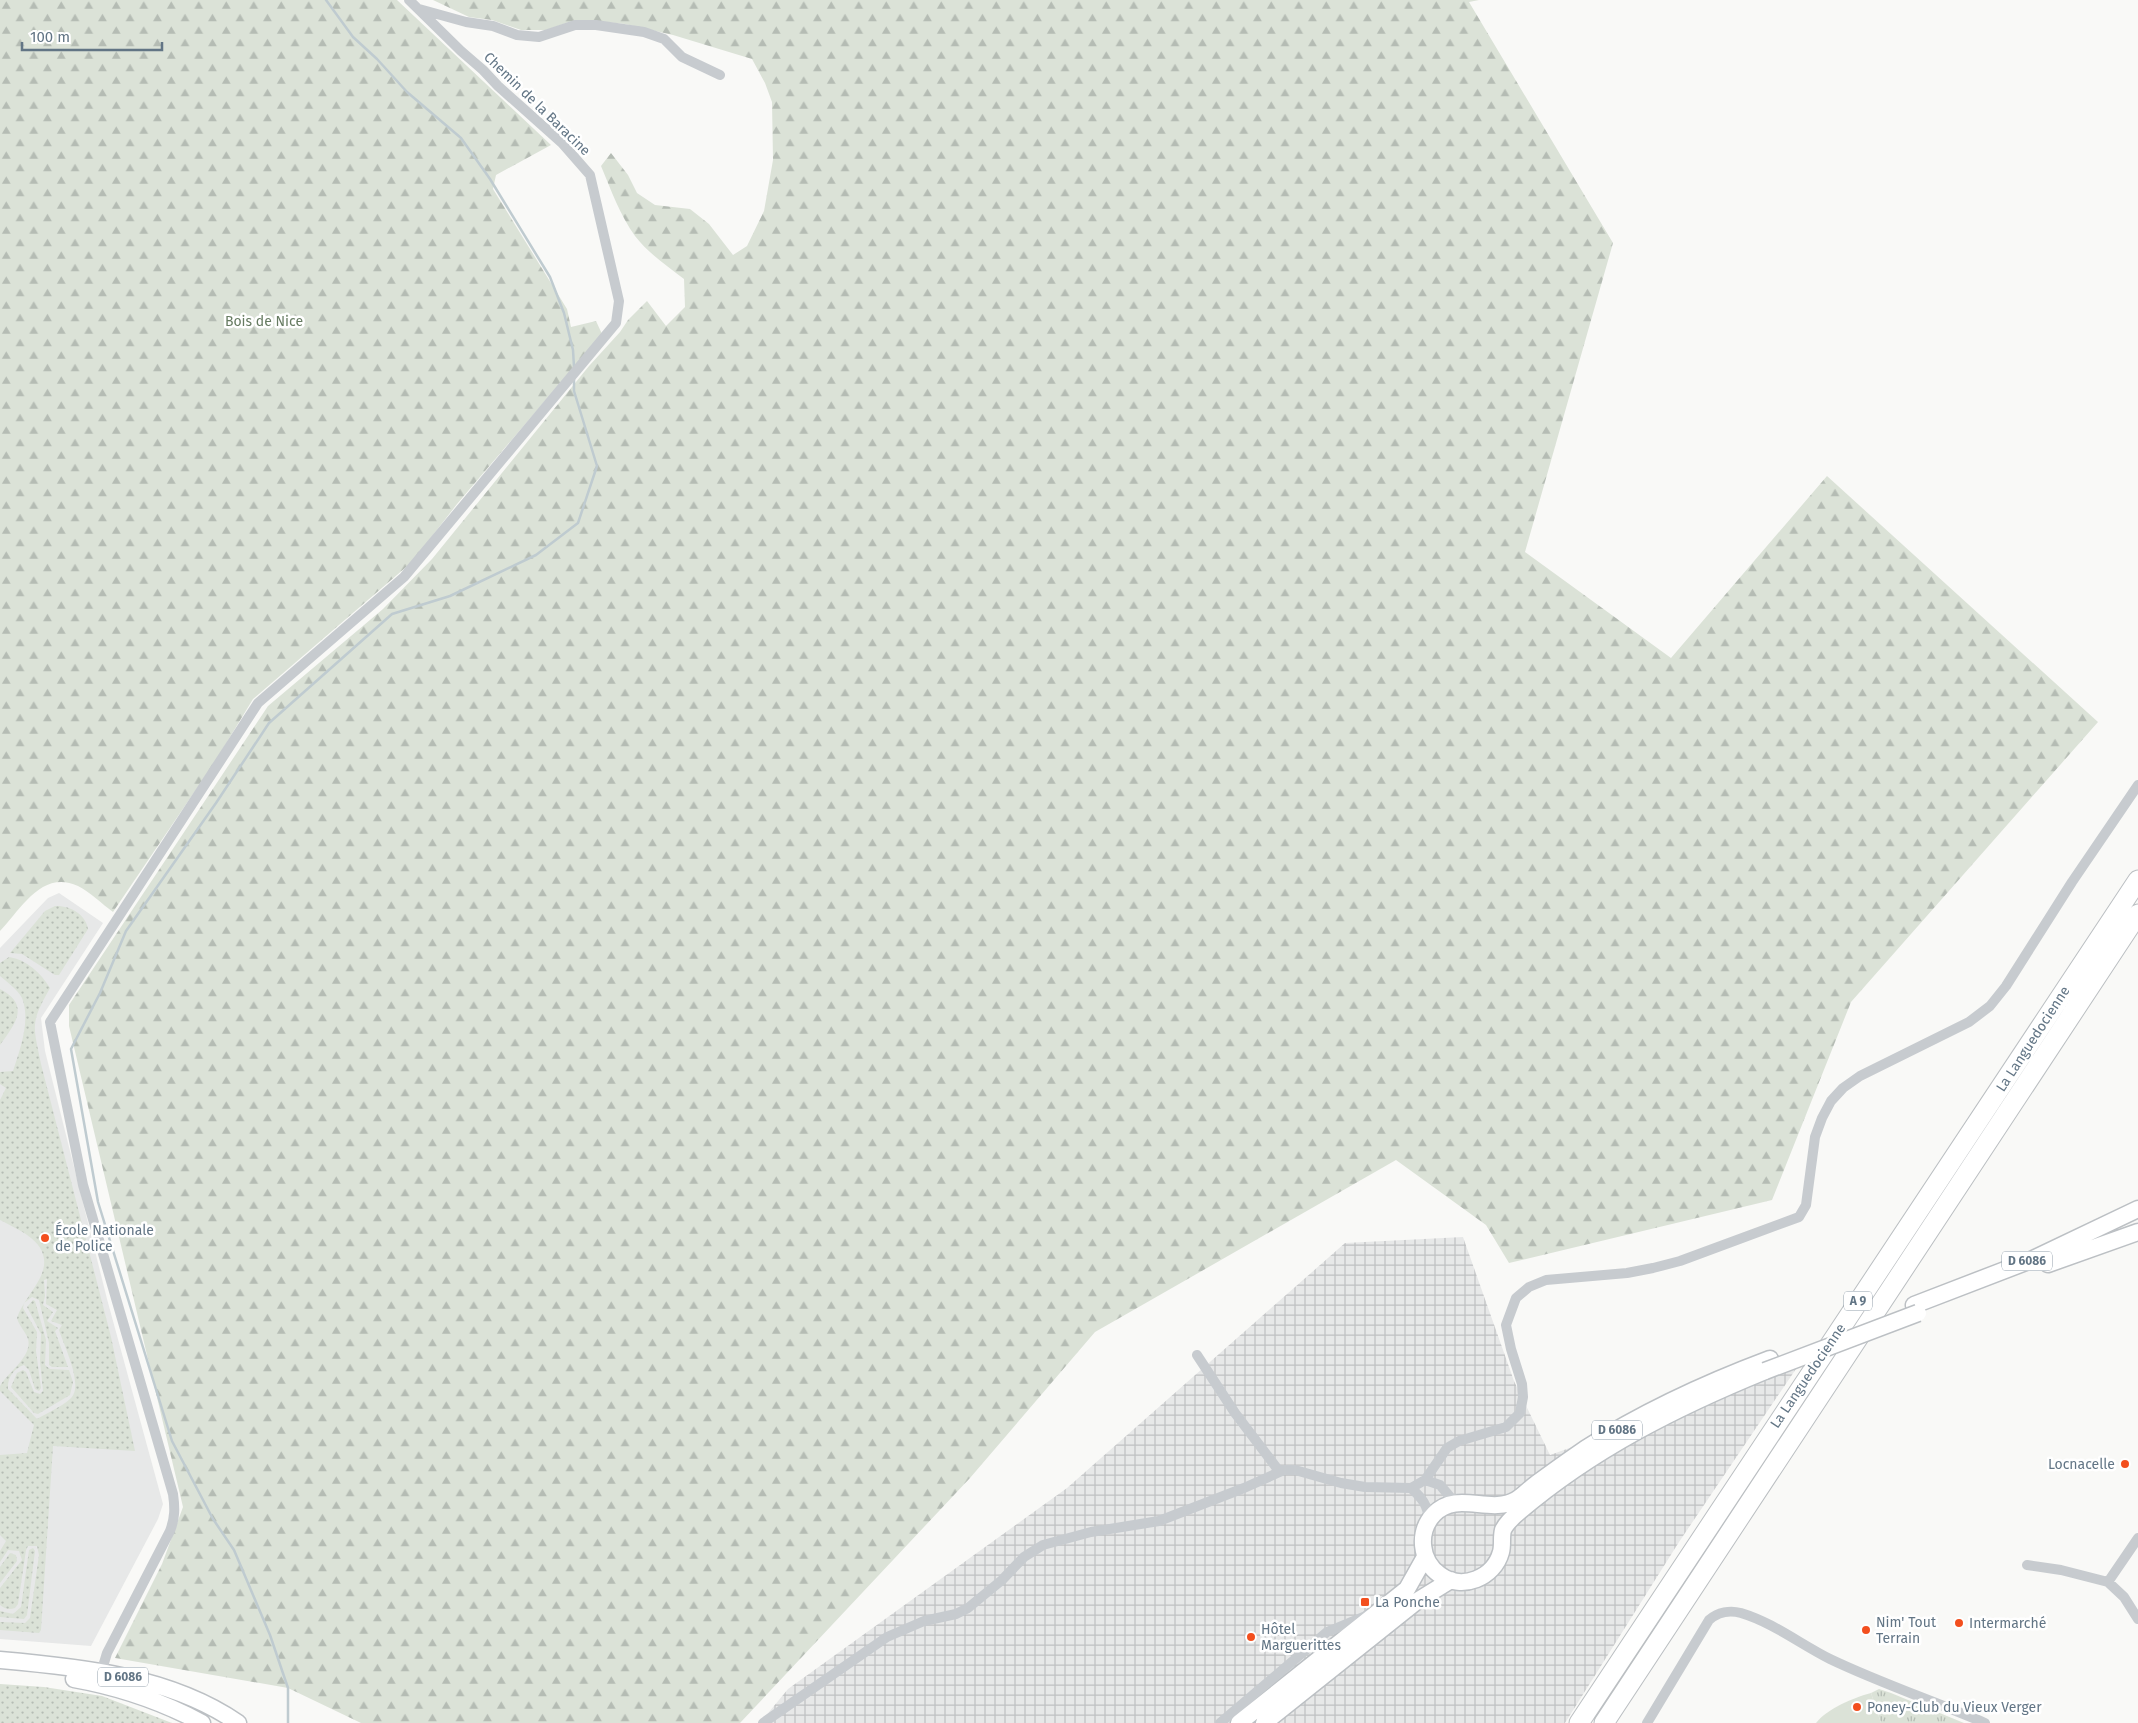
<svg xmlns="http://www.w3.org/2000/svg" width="2138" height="1723" viewBox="0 0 2138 1723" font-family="'Fira Sans',sans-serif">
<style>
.built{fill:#e7e8e8}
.industrial{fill:url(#industrial-grid)}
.grass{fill:url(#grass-dots);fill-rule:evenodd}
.forest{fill:url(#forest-firs)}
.park{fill:url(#park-tufts)}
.pitch{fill:#dbe2d7}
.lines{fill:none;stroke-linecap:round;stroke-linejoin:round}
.stream{stroke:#bfcbd0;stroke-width:2.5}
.primary-casing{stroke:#bcc0c4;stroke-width:19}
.highway-casing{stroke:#bbbfc2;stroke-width:21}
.street{stroke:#c7cbcf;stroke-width:10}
.primary{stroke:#fff;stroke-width:16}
.highway{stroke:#fff;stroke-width:19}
.primary-bridge-casing{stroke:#bcc0c4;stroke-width:19;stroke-linecap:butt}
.primary-bridge{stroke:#fff;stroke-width:16}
.poi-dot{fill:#f34f1e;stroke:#fff;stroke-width:2}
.labels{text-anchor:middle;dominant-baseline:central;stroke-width:5;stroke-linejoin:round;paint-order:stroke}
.shield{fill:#fff;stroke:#919eaa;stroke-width:1}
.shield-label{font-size:12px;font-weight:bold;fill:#627585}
.street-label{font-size:14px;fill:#627585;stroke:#fff}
.park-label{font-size:14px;fill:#667b61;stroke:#fff}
.poi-label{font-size:14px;fill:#627585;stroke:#fff;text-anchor:start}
</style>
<defs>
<pattern id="industrial-grid" width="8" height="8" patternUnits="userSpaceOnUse" patternTransform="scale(1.25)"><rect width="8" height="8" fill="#e7e8e8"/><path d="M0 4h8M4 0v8" fill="none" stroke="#bfc1c2"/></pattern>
<pattern id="grass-dots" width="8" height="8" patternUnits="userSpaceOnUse" patternTransform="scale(1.25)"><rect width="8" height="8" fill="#dbe2d7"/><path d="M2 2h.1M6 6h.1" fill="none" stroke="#b5bcb4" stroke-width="1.8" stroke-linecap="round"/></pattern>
<pattern id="forest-firs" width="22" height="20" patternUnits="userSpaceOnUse" patternTransform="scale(1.25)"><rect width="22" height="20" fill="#dbe2d7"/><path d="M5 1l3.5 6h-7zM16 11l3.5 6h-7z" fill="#b5bcb4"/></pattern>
<pattern id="park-tufts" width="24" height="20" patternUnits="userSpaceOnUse" patternTransform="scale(1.25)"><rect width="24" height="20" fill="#dbe2d7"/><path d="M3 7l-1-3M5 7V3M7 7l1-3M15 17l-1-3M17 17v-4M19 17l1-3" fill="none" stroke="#b5bcb4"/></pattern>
</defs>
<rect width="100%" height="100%" fill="#f9f9f7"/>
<path class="built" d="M 59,893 L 103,923 L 41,1018 L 45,1051 L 107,1299 L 163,1504 L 158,1519 L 91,1646 L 0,1639 L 0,948 L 48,898 Z"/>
<path class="industrial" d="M 1463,1237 L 1514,1381 L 1550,1455 L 1798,1366 L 1679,1542 L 1565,1723 L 760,1723 L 788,1689 L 1067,1488 L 1345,1243 Z"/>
<path class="grass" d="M 55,906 C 69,905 86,914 88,929 L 59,975 L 55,975 L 22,954 L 10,953 L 45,911 Z
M 9,957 C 27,960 40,972 50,988 C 30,1024 33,1024 41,1064 L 111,1337 L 135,1451 L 53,1446 L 41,1630 L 39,1633 L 0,1630 L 0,1622 L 25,1623 L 30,1618 L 39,1555 L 37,1546 L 28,1546 L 26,1550 L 18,1604 L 15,1608 C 9,1610 5,1609 0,1605 L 0,1588 L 22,1560 L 19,1551 L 8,1550 L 0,1562 L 0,1551 L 6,1541 L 0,1535 L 0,1455 L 27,1453 L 34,1425 L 0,1391 L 0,1386 C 7,1373 33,1356 28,1339 C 26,1332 19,1326 17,1318 C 22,1303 33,1292 40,1278 C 56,1245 23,1232 0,1220 L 0,1100 L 6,1088 L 0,1084 L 0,1072 L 13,1071 C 20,1050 31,1020 22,998 C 18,990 7,982 0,976 L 0,963 ZM 47,1279 L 46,1304 L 57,1310 L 51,1321 L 62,1325 L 59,1330 C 64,1346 85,1387 70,1399 C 61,1407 47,1413 37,1419 L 8,1389 C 7,1378 14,1368 24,1365 L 29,1370 L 35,1389 L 39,1391 L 41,1388 L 36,1351 L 37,1332 L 23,1308 L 24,1303 L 32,1297 L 39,1300 L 49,1343 L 49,1365 L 52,1367 L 68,1367 L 55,1331 L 58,1328 L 47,1321 L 53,1312 L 43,1305 L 45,1296 L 44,1280 Z
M 0,989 C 31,1005 15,1024 0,1045 Z
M 33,1300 L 35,1301 L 46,1340 L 45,1365 L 50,1369 L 69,1370 L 73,1382 L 70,1395 L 38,1414 L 34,1413 L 11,1387 L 17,1373 L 23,1370 L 26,1372 L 34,1392 L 40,1394 L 43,1391 L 40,1361 L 41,1334 L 27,1307 Z
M 33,1548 L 35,1551 L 27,1615 L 24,1619 L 0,1617 L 0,1611 L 13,1614 L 21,1607 L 29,1550 Z
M 10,1553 L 16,1555 L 17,1561 L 0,1583 L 0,1567 Z
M 0,1684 L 44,1687 L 102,1696 L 172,1723 L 0,1723 Z"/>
<path class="forest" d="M 0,0 L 397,0 L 551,145 L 496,175 L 493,189 L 567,309 L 571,327 L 596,321 L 602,334 L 457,504 L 412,562 L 253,699 L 216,760 L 113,912 C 102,904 90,892 78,886 C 42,869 21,909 0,931 Z
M 433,0 L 1479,0 L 1469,2 L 1613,243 L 1525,552 L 1671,658 L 1827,476 L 2098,722 L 1851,1002 L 1772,1200 L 1509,1263 L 1486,1225 L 1396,1160 L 1095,1332 L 970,1478 L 740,1723 L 361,1723 L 288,1688 L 115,1658 L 162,1564 L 183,1507 L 69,1026 L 69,1005 L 268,706 L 383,609 L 432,559 L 589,366 L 620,332 L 628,320 L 647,301 L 666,326 L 685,307 L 684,279 C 667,266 648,253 635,236 C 620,215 611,190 601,166 L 611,153 L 628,175 L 637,193 L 655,205 L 690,209 L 709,224 L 733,255 L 747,246 L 764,211 L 773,160 L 772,102 L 765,83 L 752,59 L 673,35 L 625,24 L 587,20 L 569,22 L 546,30 L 521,30 L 492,20 L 469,17 Z"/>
<path class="park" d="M 1879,1689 L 1891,1693 L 1964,1723 L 1881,1723 L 1871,1693 Z"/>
<path class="pitch" d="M 1871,1693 L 1881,1723 L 1816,1723 C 1828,1708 1853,1698 1871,1693 Z"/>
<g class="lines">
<path class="stream" d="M 326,0 L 353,37 L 377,59 L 407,92 L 461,138 L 490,179 L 550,277 L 564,313 L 573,350 L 574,367
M 288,1723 L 288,1688 L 270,1635 L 234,1550 L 213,1519 L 172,1441 L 98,1202 L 71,1049 L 100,993 L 126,931 L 216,803 L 269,723 L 392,614 L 450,596 L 536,555 L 578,523 L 597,466 L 574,391 L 574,378"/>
<defs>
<path id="primary" d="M 2048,1264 L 2138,1232
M 1914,1305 L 2031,1260 L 2138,1209
M 1765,1371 C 1677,1407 1593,1449 1520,1511 C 1514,1516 1506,1523 1503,1530 C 1501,1537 1503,1545 1501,1552 C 1494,1578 1462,1591 1440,1575 C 1420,1561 1417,1532 1434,1514 C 1457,1490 1490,1515 1516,1500 C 1523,1496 1529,1489 1536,1484 C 1552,1472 1569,1460 1585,1449 C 1643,1412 1706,1383 1770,1359
M 0,1660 C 80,1667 170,1676 238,1723
M 74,1679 C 119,1687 161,1701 202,1723
M 1239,1723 L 1407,1589 L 1425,1557
M 1264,1723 L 1417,1601 L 1451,1580"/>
<path id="highway" d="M 1579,1723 L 2138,880
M 1604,1723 L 2138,914"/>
</defs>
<use href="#primary" class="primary-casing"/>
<use href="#highway" class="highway-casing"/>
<path class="street" d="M 419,9 L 466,22 L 493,26 L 517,35 L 539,37 L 575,25 L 596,25 L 644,32 L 664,39 L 682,57 L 720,75
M 1197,1355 L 1235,1413 L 1279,1471
M 1425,1480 L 1440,1485 L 1451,1498 L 1461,1502
M 1411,1488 L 1425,1480 L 1447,1448 L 1459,1441 L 1506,1427 L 1520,1413 L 1523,1397 L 1522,1384 L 1511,1349 L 1506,1325 L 1516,1298 L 1529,1287 L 1546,1280 L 1627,1273 L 1653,1268 L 1680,1261 L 1799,1217 L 1806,1205 L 1815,1137 L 1822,1118 L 1831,1101 L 1843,1088 L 1860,1076 L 1969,1022 L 1990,1006 L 2006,986 L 2072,882 L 2138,785
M 2027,1565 L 2061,1570 L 2108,1582 L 2124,1597 L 2138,1619
M 2108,1582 L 2138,1538
M 101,1673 L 107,1653 L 170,1531 C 175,1518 175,1508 173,1494 L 83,1185 L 50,1022 L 258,703 L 404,577 L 616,323 L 619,301 L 590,175 L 562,143 L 498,86 L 483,70 L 461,51 L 409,0
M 763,1723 L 887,1637 L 924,1621 L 956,1614 L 968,1608 L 1002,1580 L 1024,1557 L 1043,1545 L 1091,1532 L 1159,1521 L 1244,1488 L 1284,1470 L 1295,1470 L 1341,1483 L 1365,1487 L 1411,1488 C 1422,1498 1428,1505 1429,1521
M 1220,1723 L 1327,1632 L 1368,1615
M 1647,1723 L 1709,1620 C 1718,1612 1730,1610 1741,1613 C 1774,1623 1800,1644 1830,1659 C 1880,1683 1934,1701 1985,1723"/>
<use href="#primary" class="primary"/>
<use href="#highway" class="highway"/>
<defs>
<path id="primary-bridge" d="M 1765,1371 L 1918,1313"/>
</defs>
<use href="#primary-bridge" class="primary-bridge-casing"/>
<use href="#primary-bridge" class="primary-bridge"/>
</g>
<g class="poi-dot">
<circle cx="45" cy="1238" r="5"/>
<circle cx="2125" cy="1464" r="5"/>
<rect x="1360" y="1597" width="10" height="10" rx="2.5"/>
<circle cx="1959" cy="1623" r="5"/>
<circle cx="1866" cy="1630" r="5"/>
<circle cx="1251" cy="1637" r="5"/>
<circle cx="1857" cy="1707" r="5"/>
</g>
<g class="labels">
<g class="shield">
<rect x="2002" y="1251.5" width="50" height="19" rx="4"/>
<rect x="1844" y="1291.5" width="28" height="19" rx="4"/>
<rect x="1592" y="1420.5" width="50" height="19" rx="4"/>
<rect x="98" y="1667.5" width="50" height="19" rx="4"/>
</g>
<g class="shield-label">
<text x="2027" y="1261">D 6086</text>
<text x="1858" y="1301">A 9</text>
<text x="1617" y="1430">D 6086</text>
<text x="123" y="1677">D 6086</text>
</g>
<g class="street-label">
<text transform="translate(537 104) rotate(44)">Chemin de la Baracine</text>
<text transform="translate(2033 1039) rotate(-57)">La Languedocienne</text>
<text transform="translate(1808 1376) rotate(-56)">La Languedocienne</text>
</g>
<g class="park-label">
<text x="264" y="321">Bois de Nice</text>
</g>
<g class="poi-label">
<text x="55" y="1230">École Nationale<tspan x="55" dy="16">de Police</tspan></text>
<text x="2115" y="1464" text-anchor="end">Locnacelle</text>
<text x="1375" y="1602">La Ponche</text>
<text x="1876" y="1622">Nim' Tout<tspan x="1876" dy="16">Terrain</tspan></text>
<text x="1969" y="1623">Intermarché</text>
<text x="1261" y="1629">Hôtel<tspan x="1261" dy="16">Marguerittes</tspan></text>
<text x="1867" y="1707">Poney-Club du Vieux Verger</text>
</g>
</g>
<path d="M22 42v8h140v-8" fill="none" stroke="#627585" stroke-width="2.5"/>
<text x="30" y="42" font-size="15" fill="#627585" stroke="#ffffff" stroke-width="4" paint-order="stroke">100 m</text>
</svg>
